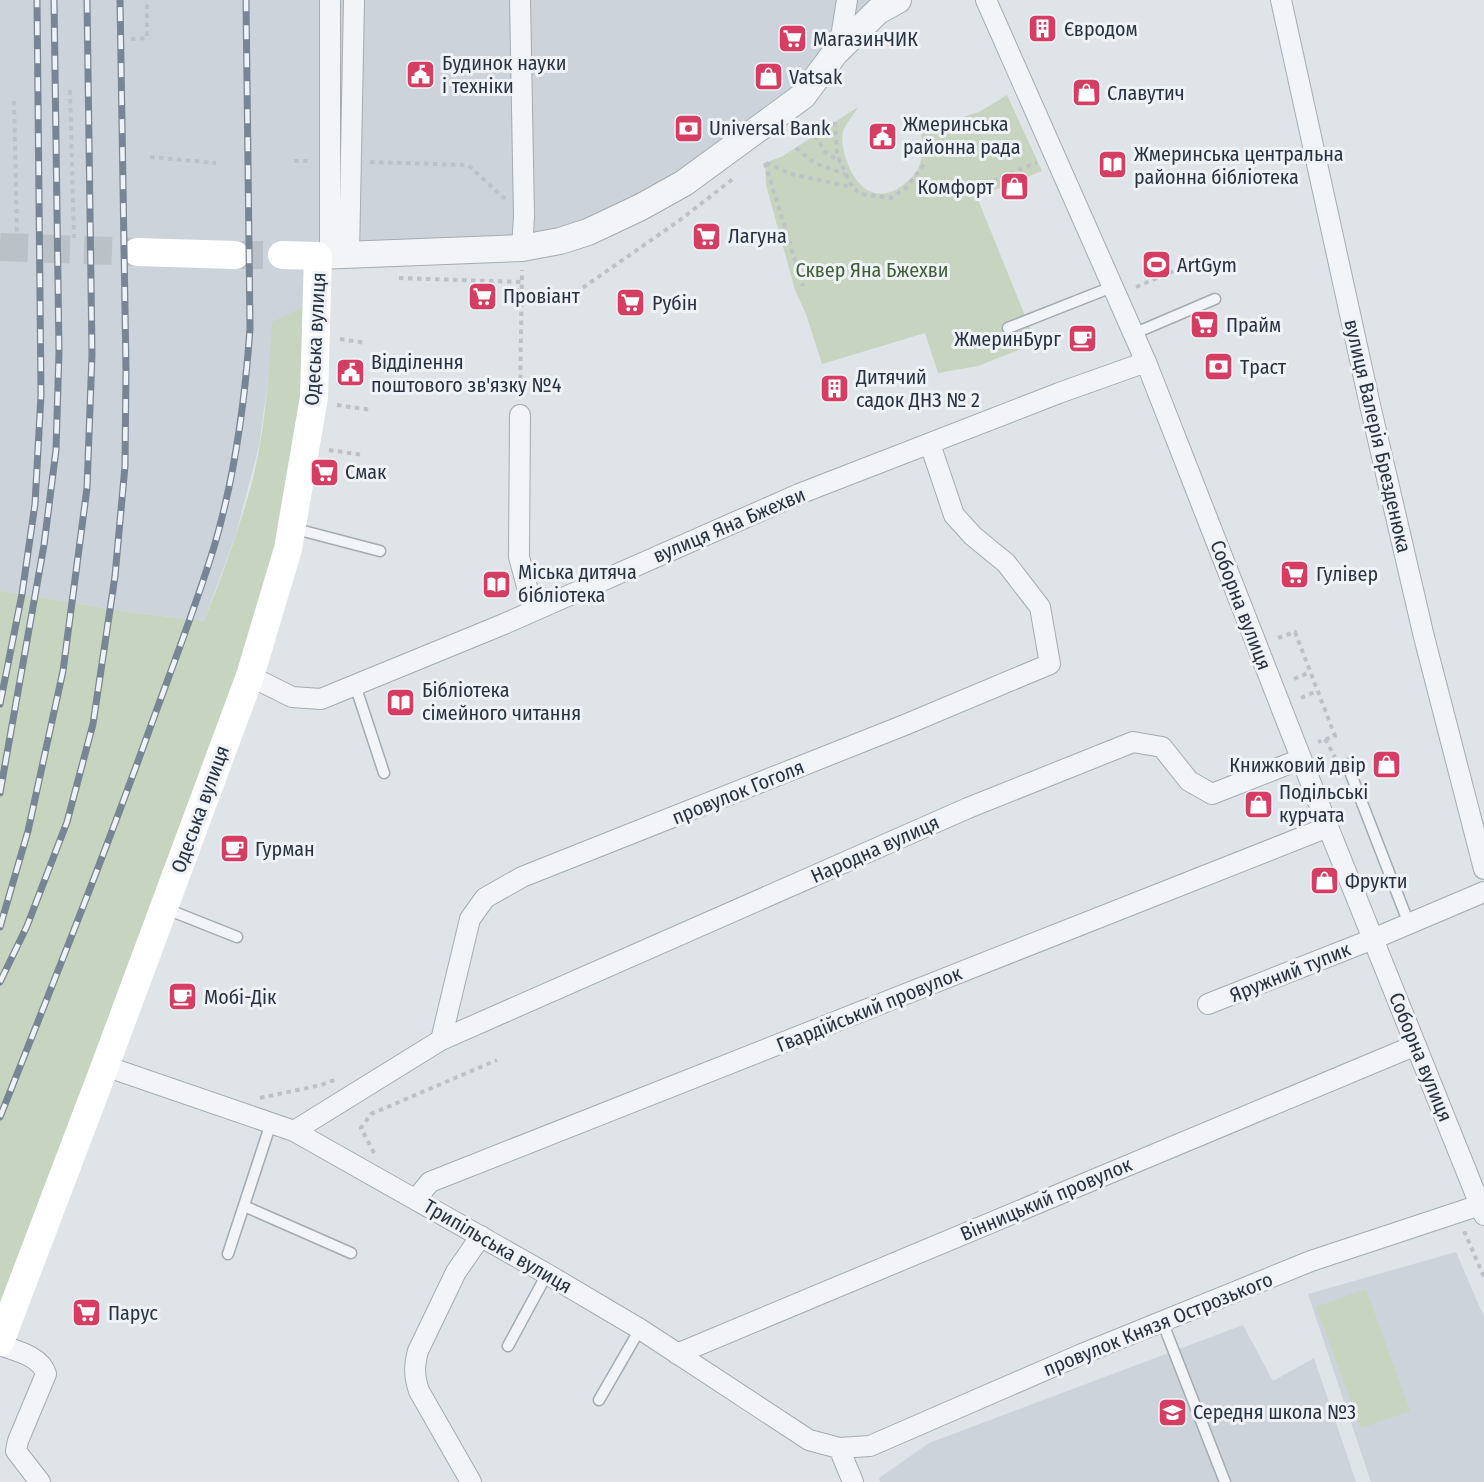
<svg xmlns="http://www.w3.org/2000/svg" width="1484" height="1482" viewBox="0 0 1484 1482" font-family="'Fira Sans Condensed',sans-serif">
<style>
.built{fill:#cdd3db}
.green{fill:#c7d4c0}
.lines{fill:none;stroke-linecap:round;stroke-linejoin:round}
.secondary-tunnel{stroke:#bac1c7;stroke-width:28;stroke-dasharray:28 14;stroke-linecap:butt}
.service-casing{stroke:#a4abb3;stroke-width:13}
.minor-casing{stroke:#a4abb3;stroke-width:22}
.tertiary-casing{stroke:#a4abb3;stroke-width:28}
.path{stroke:#bdc2c8;stroke-width:4;stroke-dasharray:4.5 4.5;stroke-linecap:butt}
.service{stroke:#f2f4f7;stroke-width:10}
.minor{stroke:#f2f4f7;stroke-width:20}
.tertiary{stroke:#f2f4f7;stroke-width:26}
.secondary{stroke:#fff;stroke-width:28}
.rail-casing{stroke:#788594;stroke-width:7}
.rail{stroke:#eff3f7;stroke-width:4.5;stroke-dasharray:14;stroke-linecap:butt}
.labels{text-anchor:middle;dominant-baseline:central;stroke-width:6;stroke-linejoin:round;paint-order:stroke}
.poi-label{font-size:20px;fill:#273341;stroke:#eff3f7;text-anchor:start}
.park-label{font-size:20px;fill:#3f5e33;stroke:#eff3f7}
.street-label{font-size:20px;fill:#273341;stroke:#eff3f7}
</style>
<rect width="100%" height="100%" fill="#dfe4e9"/>
<path class="built" d="M 0,0 L 898,0 L 803,96 L 588,232 L 318,256 L 317,300 L 270,366 L 259,446 L 236,534 L 204,621 L 136,613 L 0,591 Z
M 1456,1252 L 1484,1317 L 1484,1482 L 1371,1482 L 1308,1294 Z
M 1243,1325 L 1273,1381 L 1314,1358 L 1356,1482 L 880,1482 L 879,1478 L 929,1443 Z"/>
<path class="green" d="M 1007,95 L 1042,171 L 977,197 L 1036,343 L 978,366 L 938,373 L 925,333 L 822,364 L 806,314 L 795,290 L 766,185 L 765,163 L 783,156 L 858,107 C 854,115 846,123 843,131 C 841,140 843,150 846,159 C 854,184 874,205 900,187 C 906,183 913,177 917,171 C 924,158 923,143 920,130 L 979,112 Z
M 317,300 L 288,549 L 0,1342 L 0,591 L 136,613 L 204,621 C 222,577 238,532 251,486 C 265,433 269,377 272,322 Z
M 1366,1289 L 1410,1411 L 1361,1428 L 1316,1307 Z"/>
<g class="lines">
<path class="secondary-tunnel" d="M 0,247 L 137,252
M 235,255 L 282,255"/>
<defs>
<path id="service" d="M 1008,328 L 1112,287
M 1133,334 L 1215,299
M 292,528 L 380,551
M 355,685 L 384,773
M 1347,764 L 1409,924
M 164,908 L 237,937
M 244,1206 L 351,1253
M 228,1254 L 271,1123
M 1162,1321 L 1225,1482
M 508,1346 L 547,1274
M 599,1400 L 640,1329"/>
<path id="minor" d="M 520,0 L 524,216 L 522,248
M 986,0 L 1146,362 L 1328,827 L 1484,1215
M 1281,0 L 1370,405 L 1424,637 L 1484,869
M 835,53 L 842,31 L 847,0
M 349,255 L 354,0
M 330,256 L 330,0
M 520,415 L 519,557 L 533,609
M 250,676 L 292,697 L 321,699 L 504,624 L 799,494 L 1059,393 L 1146,362
M 1208,1004 L 1373,939 L 1484,892
M 441,1040 L 470,919 L 485,898 L 522,877 L 907,724 L 1050,664 L 1040,607 L 1006,563 L 973,536 L 954,515 L 930,444
M 105,1066 L 294,1131 L 547,1274 L 640,1329 L 809,1440 L 839,1448 L 870,1446 L 1082,1354 L 1311,1261 L 1480,1205
M 294,1131 L 441,1040 L 968,808 L 1133,742 L 1162,747 L 1189,781 L 1212,794 L 1301,759
M 416,1199 L 430,1182 L 1328,827
M 0,1345 C 16,1351 41,1356 46,1374 L 18,1441 L 16,1451 L 40,1482
M 677,1354 L 1416,1045
M 839,1448 L 853,1482
M 471,1482 L 419,1391 C 414,1376 414,1366 418,1351 L 456,1272 L 481,1236"/>
<path id="tertiary" d="M 318,256 L 522,248 L 560,241 L 588,232 L 641,207 L 684,183 L 803,96 L 835,53 L 878,11 L 898,0"/>
</defs>
<use href="#service" class="service-casing"/>
<use href="#minor" class="minor-casing"/>
<use href="#tertiary" class="tertiary-casing"/>
<path class="path" d="M 131,39 L 147,38 L 147,0
M 70,90 L 74,238
M 14,101 L 17,235
M 835,122 L 837,155 L 852,187 L 860,194 L 891,198 L 906,188 L 925,163
M 815,135 L 825,152 L 841,162
M 796,148 L 814,163 L 845,174
M 150,157 L 216,163
M 294,161 L 311,161
M 370,162 L 468,165 L 505,199
M 765,163 L 803,286
M 766,163 L 791,174 L 852,187
M 969,192 L 1037,162
M 399,278 L 521,282
M 1136,287 L 1200,260
M 568,298 L 680,220 L 734,178
M 340,339 L 365,343
M 520,397 L 522,270
M 337,405 L 372,410
M 329,450 L 363,455
M 1278,638 L 1295,632 L 1335,736 L 1318,742
M 1294,679 L 1310,672
M 1301,698 L 1317,691
M 1325,739 L 1335,757
M 260,1098 L 321,1085 L 337,1079
M 374,1153 L 361,1128 L 371,1114 L 497,1060
M 1463,1234 L 1465,1233 L 1484,1277"/>
<use href="#service" class="service"/>
<use href="#minor" class="minor"/>
<use href="#tertiary" class="tertiary"/>
<path class="secondary" d="M 137,252 L 235,255
M 0,1342 L 105,1066 L 250,676 L 288,549 L 314,397 L 318,256 L 282,255"/>
<defs>
<path id="rail" d="M 0,704 L 22,594 L 35,504 L 41,395 L 37,0
M 0,793 L 44,545 L 56,450 L 59,352 L 54,0
M 0,927 L 28,831 L 63,671 L 87,488 L 92,354 L 87,0
M 0,982 L 27,926 L 67,822 L 93,724 L 115,576 L 125,466 L 126,370 L 120,0
M 0,1117 C 51,989 102,861 149,731 C 171,670 195,609 214,547 C 235,476 245,401 250,328 L 246,0"/>
</defs>
<use href="#rail" class="rail-casing"/>
<use href="#rail" class="rail"/>
</g>
<defs>
<symbol id="building-square" viewBox="-11 -11 22 22"><rect x="-9" y="-9" width="18" height="18" rx="4" fill="#d63d62" stroke="#eff3f7"/><path d="M-4-6H4V6H1V3H-1V6H-4ZM-2.5-4.3h1.7v1.8h-1.7ZM.8-4.3h1.7v1.8H.8ZM-2.5-1h1.7V.8h-1.7ZM.8-1h1.7V.8H.8Z" fill="#fff"/></symbol>
<symbol id="supermarket-square" viewBox="-11 -11 22 22"><rect x="-9" y="-9" width="18" height="18" rx="4" fill="#d63d62" stroke="#eff3f7"/><path d="M-6-5.5h2.5l.6 2H6L4.5 2H-2.5L-4.4-4H-6ZM-1.5 3.2a1.3 1.3 0 1 0 .1 0ZM3 3.2a1.3 1.3 0 1 0 .1 0Z" fill="#fff"/></symbol>
<symbol id="civic-square" viewBox="-11 -11 22 22"><rect x="-9" y="-9" width="18" height="18" rx="4" fill="#d63d62" stroke="#eff3f7"/><path d="M-.6-6.5H3V-4.5H.6V-3L4-1V1h2V6H-6V1h2V-1L-.6-3ZM-1.2 2.5V6h2.4V2.5Z" fill="#fff"/></symbol>
<symbol id="shop-square" viewBox="-11 -11 22 22"><rect x="-9" y="-9" width="18" height="18" rx="4" fill="#d63d62" stroke="#eff3f7"/><path d="M-5-2.5h2.3a2.7 3.5 0 0 1 5.4 0H5L5.5 6h-11ZM-1.5-2.5h3a1.5 2.3 0 0 0-3 0Z" fill="#fff"/></symbol>
<symbol id="bank-square" viewBox="-11 -11 22 22"><rect x="-9" y="-9" width="18" height="18" rx="4" fill="#d63d62" stroke="#eff3f7"/><path d="M-6-4H6V4H-6ZM0-2.3a2.3 2.3 0 1 0 0 4.6a2.3 2.3 0 1 0 0-4.6Z" fill="#fff"/></symbol>
<symbol id="library-square" viewBox="-11 -11 22 22"><rect x="-9" y="-9" width="18" height="18" rx="4" fill="#d63d62" stroke="#eff3f7"/><path d="M-6-4Q-3-5.5-.7-3.5V5Q-3 3-6 4ZM6-4Q3-5.5 .7-3.5V5Q3 3 6 4Z" fill="#fff"/></symbol>
<symbol id="stadium-square" viewBox="-11 -11 22 22"><rect x="-9" y="-9" width="18" height="18" rx="4" fill="#d63d62" stroke="#eff3f7"/><path d="M0-5a6.5 5 0 1 0 0 10a6.5 5 0 1 0 0-10ZM-3.5-1.8h7v3.6h-7Z" fill="#fff"/></symbol>
<symbol id="cafe-square" viewBox="-11 -11 22 22"><rect x="-9" y="-9" width="18" height="18" rx="4" fill="#d63d62" stroke="#eff3f7"/><path d="M-5.5-4.5H6V0H3Q3 3.5 0 3.5H-2.5Q-5.5 3.5-5.5 0ZM3-3.2v2h1.7v-2ZM-6 4.5H4V6H-6Z" fill="#fff"/></symbol>
<symbol id="school-square" viewBox="-11 -11 22 22"><rect x="-9" y="-9" width="18" height="18" rx="4" fill="#d63d62" stroke="#eff3f7"/><path d="M0-5L7-2L0 1L-7-2ZM-4 1L0 2.5L4 1V4Q0 6-4 4Z" fill="#fff"/></symbol>
</defs>
<g fill-rule="evenodd">
<use href="#building-square" x="1026" y="12" width="33" height="33"/>
<use href="#supermarket-square" x="776" y="22" width="33" height="33"/>
<use href="#civic-square" x="404" y="58" width="33" height="33"/>
<use href="#shop-square" x="752" y="60" width="33" height="33"/>
<use href="#shop-square" x="1070" y="76" width="33" height="33"/>
<use href="#bank-square" x="672" y="112" width="33" height="33"/>
<use href="#civic-square" x="866" y="120" width="33" height="33"/>
<use href="#library-square" x="1096" y="148" width="33" height="33"/>
<use href="#shop-square" x="998" y="170" width="33" height="33"/>
<use href="#supermarket-square" x="690" y="220" width="33" height="33"/>
<use href="#stadium-square" x="1140" y="248" width="33" height="33"/>
<use href="#supermarket-square" x="466" y="280" width="33" height="33"/>
<use href="#supermarket-square" x="614" y="286" width="33" height="33"/>
<use href="#supermarket-square" x="1188" y="308" width="33" height="33"/>
<use href="#cafe-square" x="1066" y="322" width="33" height="33"/>
<use href="#bank-square" x="1202" y="350" width="33" height="33"/>
<use href="#civic-square" x="334" y="356" width="33" height="33"/>
<use href="#building-square" x="818" y="372" width="33" height="33"/>
<use href="#supermarket-square" x="308" y="456" width="33" height="33"/>
<use href="#supermarket-square" x="1278" y="558" width="33" height="33"/>
<use href="#library-square" x="480" y="568" width="33" height="33"/>
<use href="#library-square" x="384" y="686" width="33" height="33"/>
<use href="#shop-square" x="1370" y="748" width="33" height="33"/>
<use href="#shop-square" x="1242" y="788" width="33" height="33"/>
<use href="#cafe-square" x="218" y="832" width="33" height="33"/>
<use href="#shop-square" x="1308" y="864" width="33" height="33"/>
<use href="#cafe-square" x="166" y="980" width="33" height="33"/>
<use href="#supermarket-square" x="70" y="1296" width="33" height="33"/>
<use href="#school-square" x="1156" y="1396" width="33" height="33"/>
</g>
<g class="labels">
<g class="poi-label">
<text x="1064" y="29">Євродом</text>
<text x="813" y="39">МагазинЧИК</text>
<text x="442" y="63">Будинок науки<tspan x="442" dy="23">і техніки</tspan></text>
<text x="789" y="77">Vatsak</text>
<text x="1107" y="93">Славутич</text>
<text x="903" y="124">Жмеринська<tspan x="903" dy="23">районна рада</tspan></text>
<text x="709" y="128">Universal Bank</text>
<text x="1134" y="154">Жмеринська центральна<tspan x="1134" dy="23">районна бібліотека</tspan></text>
<text x="994" y="187" text-anchor="end">Комфорт</text>
<text x="728" y="236">Лагуна</text>
<text x="1177" y="265">ArtGym</text>
<text x="503" y="296">Провіант</text>
<text x="652" y="303">Рубін</text>
<text x="1226" y="325">Прайм</text>
<text x="1061" y="339" text-anchor="end">ЖмеринБург</text>
<text x="371" y="362">Відділення<tspan x="371" dy="23">поштового зв'язку №4</tspan></text>
<text x="1240" y="367">Траст</text>
<text x="856" y="377">Дитячий<tspan x="856" dy="23">садок ДНЗ № 2</tspan></text>
<text x="345" y="472">Смак</text>
<text x="518" y="572">Міська дитяча<tspan x="518" dy="23">бібліотека</tspan></text>
<text x="1316" y="574">Гулівер</text>
<text x="422" y="690">Бібліотека<tspan x="422" dy="23">сімейного читання</tspan></text>
<text x="1366" y="765" text-anchor="end">Книжковий двір</text>
<text x="1279" y="792">Подільські<tspan x="1279" dy="23">курчата</tspan></text>
<text x="255" y="849">Гурман</text>
<text x="1345" y="881">Фрукти</text>
<text x="204" y="997">Мобі-Дік</text>
<text x="108" y="1313">Парус</text>
<text x="1193" y="1412">Середня школа №3</text>
</g>
<g class="park-label">
<text x="872" y="270">Сквер Яна Бжехви</text>
</g>
<g class="street-label">
<text transform="translate(315 339) rotate(-87)">Одеська вулиця</text>
<text transform="translate(1378 436) rotate(77)">вулиця Валерія Брезденюка</text>
<text transform="translate(729 525) rotate(-23)">вулиця Яна Бжехви</text>
<text transform="translate(1241 605) rotate(69)">Соборна вулиця</text>
<text transform="translate(738 792) rotate(-22)">провулок Гоголя</text>
<text transform="translate(200 809) rotate(-70)">Одеська вулиця</text>
<text transform="translate(875 849) rotate(-24)">Народна вулиця</text>
<text transform="translate(1290 972) rotate(-22)">Яружний тупик</text>
<text transform="translate(869 1009) rotate(-22)">Гвардійський провулок</text>
<text transform="translate(1421 1057) rotate(68)">Соборна вулиця</text>
<text transform="translate(1046 1199) rotate(-23)">Вінницький провулок</text>
<text transform="translate(498 1246) rotate(30)">Трипільська вулиця</text>
<text transform="translate(1158 1324) rotate(-22)">провулок Князя Острозького</text>
</g>
</g>
</svg>
